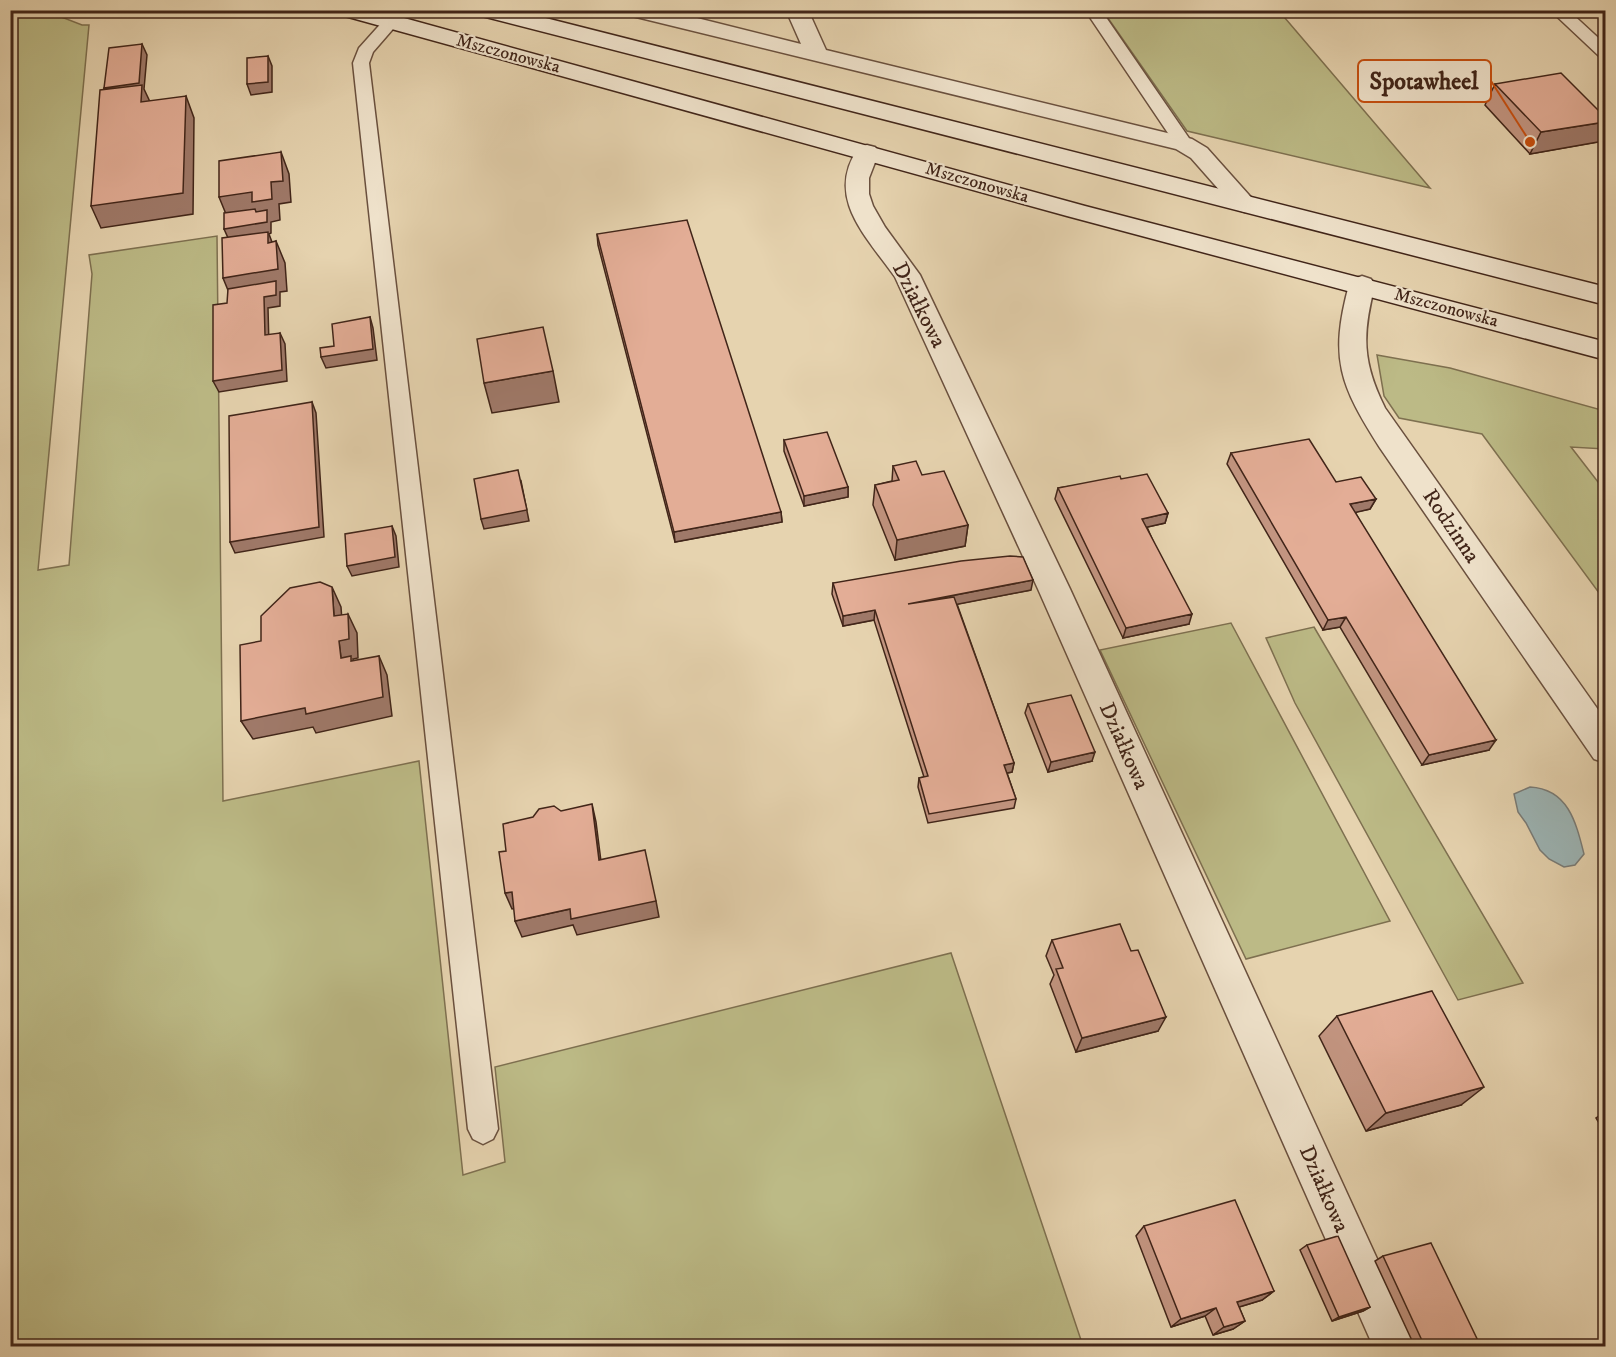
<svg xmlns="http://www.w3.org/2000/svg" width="1616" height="1357" viewBox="0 0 1616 1357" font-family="'IM FELL DW Pica',serif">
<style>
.green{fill:#bcba86;stroke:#7e7050;stroke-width:1.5}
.water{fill:#9cb5b6;stroke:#787b77;stroke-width:1.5}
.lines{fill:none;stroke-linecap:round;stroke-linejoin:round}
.lane-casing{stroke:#6a503e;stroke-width:3}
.street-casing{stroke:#6a503e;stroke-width:3}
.secondary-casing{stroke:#412519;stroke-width:3}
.lane{fill:#efe2cb;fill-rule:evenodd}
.street{fill:#efe2cb;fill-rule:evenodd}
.secondary{fill:#efe2cb;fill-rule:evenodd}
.wall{fill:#c39581;stroke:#412519;stroke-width:1.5}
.shaded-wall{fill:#9f7969;stroke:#412519;stroke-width:1.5}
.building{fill:#e3ad96;stroke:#412519;stroke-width:1.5}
.labels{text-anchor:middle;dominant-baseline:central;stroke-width:4.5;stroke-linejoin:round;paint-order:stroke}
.far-street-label{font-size:18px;fill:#412519;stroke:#efe2cb}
.street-label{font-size:22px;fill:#412519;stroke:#efe2cb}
.leader{fill:none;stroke:#c74f0f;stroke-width:2}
.callout-dot{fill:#c74f0f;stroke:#efe2cb;stroke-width:2}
.callout{fill:#efe2cb;stroke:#c74f0f;stroke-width:2}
.callout-label{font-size:24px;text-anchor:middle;font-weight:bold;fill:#412519}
</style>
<rect width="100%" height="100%" fill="#e6d3af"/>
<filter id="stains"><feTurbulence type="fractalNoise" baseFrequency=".00333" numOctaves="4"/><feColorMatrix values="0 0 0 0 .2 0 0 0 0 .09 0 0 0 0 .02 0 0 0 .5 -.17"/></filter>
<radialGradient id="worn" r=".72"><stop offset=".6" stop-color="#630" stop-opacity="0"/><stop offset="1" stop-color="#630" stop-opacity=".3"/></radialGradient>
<path class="green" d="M 10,11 L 46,11 L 82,25 L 89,25 L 38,570 L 69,565 L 92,274 L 89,255 L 217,236 L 223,801 L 419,761 L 463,1175 L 505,1162 L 495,1067 L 951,953 L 1083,1346 L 11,1346 Z
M 1103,11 L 1279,11 L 1430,188 L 1187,131 Z
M 1377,355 L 1450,368 L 1605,411 L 1605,449 L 1571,447 L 1605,491 L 1605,601 L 1482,434 L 1399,418 L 1384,396 Z
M 1231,623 L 1390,921 L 1246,959 L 1100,650 Z
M 1314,627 L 1523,983 L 1458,1000 L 1295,703 L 1266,638 Z"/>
<path class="water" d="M 1530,787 C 1568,789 1576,822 1584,854 L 1575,865 L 1564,867 L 1549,859 L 1540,850 L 1526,823 L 1518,812 L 1514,794 Z"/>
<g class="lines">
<defs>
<path id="lane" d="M 1085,10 L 1101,10 L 1193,144 L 1190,148 L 1178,148 Z
M 1550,10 L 1568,10 L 1606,45 L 1606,59 L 1600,57 Z
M 391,17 L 399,22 L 373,52 L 369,63 L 498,1129 L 493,1139 L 483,1144 L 473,1139 L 468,1129 L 353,63 L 359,48 L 385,19 Z"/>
<path id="street" d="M 626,10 L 665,10 L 801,44 L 786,10 L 808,10 L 826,50 L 1192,139 L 1207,148 L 1257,204 L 1254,209 L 1245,212 L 1236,209 L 1191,158 L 1176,149 L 628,15 Z
M 867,145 L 875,147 L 879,152 L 869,178 L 869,194 L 873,206 L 885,227 L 920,275 L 1070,589 L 1417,1346 L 1373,1346 L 1038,589 L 895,277 C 866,236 824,197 859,147 Z
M 1362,276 L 1371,279 L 1375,285 C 1362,334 1362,362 1385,408 L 1606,721 L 1606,763 L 1594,759 L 1380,448 C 1340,385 1329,359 1349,285 L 1353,279 Z"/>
<path id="secondary" d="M 339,10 L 375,10 L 1085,206 L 1606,342 L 1606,360 L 1067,216 L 341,15 Z
M 476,10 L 514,10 L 1606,287 L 1606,305 L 478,15 Z"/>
</defs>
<use href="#lane" class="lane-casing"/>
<use href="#street" class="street-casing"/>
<use href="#secondary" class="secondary-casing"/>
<use href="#lane" class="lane"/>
<use href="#street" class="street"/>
<use href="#secondary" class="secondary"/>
</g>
<path class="wall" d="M 1495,84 L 1598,142 L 1530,154 L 1485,105 Z
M 597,234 L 781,512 L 782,522 L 675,542 L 598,245 Z
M 784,440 L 848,487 L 848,497 L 804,506 L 784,451 Z
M 1231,453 L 1336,482 L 1376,499 L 1370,509 L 1355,512 L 1489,750 L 1422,765 L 1340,627 L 1323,630 L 1227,464 Z
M 893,466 L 922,475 L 968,525 L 965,546 L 895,560 L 873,505 L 875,485 L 892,481 Z
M 1121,479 L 1168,513 L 1165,523 L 1147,527 L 1189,624 L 1123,638 L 1055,499 L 1058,488 Z
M 833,583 L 1031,590 L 957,604 L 1014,763 L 1012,772 L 1007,773 L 1016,799 L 1014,808 L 928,823 L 918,787 L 919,778 L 924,777 L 874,620 L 843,626 L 832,594 Z
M 1028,704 L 1092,761 L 1048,772 L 1025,713 Z
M 1052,940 L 1131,951 L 1158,1031 L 1076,1052 L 1050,984 L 1054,975 L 1046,956 Z
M 1337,1016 L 1461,1105 L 1366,1131 L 1319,1036 Z
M 1605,1112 L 1605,1133 L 1596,1118 Z
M 1144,1226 L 1274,1291 L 1262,1300 L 1239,1307 L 1245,1321 L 1233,1329 L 1213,1335 L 1205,1316 L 1171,1327 L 1136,1236 Z
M 1307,1245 L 1370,1307 L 1363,1311 L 1332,1321 L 1300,1250 Z
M 1383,1256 L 1481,1347 L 1415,1347 L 1375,1261 Z"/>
<path class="shaded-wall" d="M 142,44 L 147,55 L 144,89 L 152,106 L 109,99 L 104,88 Z
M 268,56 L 272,66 L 272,92 L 251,95 L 247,84 Z
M 186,96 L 194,118 L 193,214 L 101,228 L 91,206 Z
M 1605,122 L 1605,129 L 1598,142 L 1530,154 L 1541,132 Z
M 281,152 L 289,174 L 291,202 L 279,204 L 280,220 L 271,222 L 271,233 L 269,234 L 276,253 L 229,240 L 224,229 L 228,219 L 219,197 L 271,182 Z
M 276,241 L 285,263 L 287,291 L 280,292 L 280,306 L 268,308 L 269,346 L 232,300 L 223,278 Z
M 370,317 L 373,328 L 377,360 L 326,368 L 321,357 Z
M 280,333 L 285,344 L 287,381 L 219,392 L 213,381 Z
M 553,371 L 559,402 L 492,413 L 484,383 Z
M 312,402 L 316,413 L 324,537 L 235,553 L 230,542 Z
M 521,481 L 529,521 L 484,529 L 481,519 Z
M 848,487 L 848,497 L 804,506 L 804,496 Z
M 1376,499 L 1370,509 L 1345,515 L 1350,504 Z
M 781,512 L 782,522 L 675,542 L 674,532 Z
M 1168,513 L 1165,523 L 1139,529 L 1142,519 Z
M 968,525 L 965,546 L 895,560 L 897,540 Z
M 392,526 L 396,536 L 399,567 L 352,576 L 347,566 Z
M 1033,580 L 1031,590 L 907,614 L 908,604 Z
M 332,587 L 341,607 L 343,635 L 334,616 Z
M 875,610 L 874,620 L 843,626 L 843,616 Z
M 348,614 L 357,633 L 358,658 L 353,659 L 360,675 L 341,658 L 339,641 Z
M 1192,614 L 1189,624 L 1123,638 L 1126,628 Z
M 1346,617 L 1340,627 L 1323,630 L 1328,620 Z
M 379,656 L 387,675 L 392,716 L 316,733 L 313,727 L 253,739 L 241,721 Z
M 1496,740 L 1489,750 L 1422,765 L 1429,755 Z
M 1095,752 L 1092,761 L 1048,772 L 1051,762 Z
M 1014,763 L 1012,772 L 1002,774 L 1004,765 Z
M 592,804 L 596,822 L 603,877 L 599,860 Z
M 512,892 L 518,908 L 512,909 L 505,893 Z
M 656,901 L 659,917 L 577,935 L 573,925 L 522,937 L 515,921 L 570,909 Z
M 1166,1017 L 1158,1031 L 1076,1052 L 1082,1038 Z
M 1484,1087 L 1461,1105 L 1366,1131 L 1386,1113 Z
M 1274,1291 L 1262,1300 L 1226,1311 L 1237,1302 Z
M 1370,1307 L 1363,1311 L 1332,1321 L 1339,1317 Z
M 1216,1308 L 1205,1316 L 1171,1327 L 1181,1319 Z
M 1245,1321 L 1233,1329 L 1213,1335 L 1224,1327 Z"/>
<path class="building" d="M 142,44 L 139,83 L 104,88 L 109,48 Z
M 268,56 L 268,82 L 247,84 L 247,58 Z
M 1561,73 L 1605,117 L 1605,122 L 1541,132 L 1495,84 Z
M 142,85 L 141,102 L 186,96 L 183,193 L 91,206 L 100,90 Z
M 281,152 L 283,181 L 271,182 L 272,199 L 252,202 L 252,192 L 219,197 L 219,161 Z
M 255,209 L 256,212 L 267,210 L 267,222 L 224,229 L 224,213 Z
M 687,220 L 781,512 L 674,532 L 597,234 Z
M 268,232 L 268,243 L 276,241 L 278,269 L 223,278 L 222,238 Z
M 276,281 L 276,295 L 264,297 L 265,335 L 280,333 L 282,370 L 213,381 L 213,305 L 227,303 L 228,289 Z
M 370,317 L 373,349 L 321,357 L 320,348 L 334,346 L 332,324 Z
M 543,327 L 553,371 L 484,383 L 477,339 Z
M 312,402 L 319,527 L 230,542 L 229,416 Z
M 827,432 L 848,487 L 804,496 L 784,440 Z
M 1309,439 L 1336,482 L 1361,477 L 1376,499 L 1350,504 L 1496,740 L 1429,755 L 1346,617 L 1328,620 L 1231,453 Z
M 916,461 L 922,475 L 944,471 L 968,525 L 897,540 L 875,485 L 899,480 L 893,466 Z
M 518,470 L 527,510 L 481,519 L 474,479 Z
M 1147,474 L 1168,513 L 1142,519 L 1192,614 L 1126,628 L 1058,488 L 1120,476 L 1121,479 Z
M 392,526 L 395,557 L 347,566 L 345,534 Z
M 1010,556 L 1023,557 L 1033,580 L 908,604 L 954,597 L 1014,763 L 1004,765 L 1016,799 L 929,814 L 919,778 L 928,776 L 875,610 L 843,616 L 833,583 L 961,561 Z
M 320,582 L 332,587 L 334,616 L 348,614 L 349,639 L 339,641 L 341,658 L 351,656 L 351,661 L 379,656 L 383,697 L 306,714 L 305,708 L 241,721 L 240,645 L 261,641 L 261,616 L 290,588 Z
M 1071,695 L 1095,752 L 1051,762 L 1028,704 Z
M 592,804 L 599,860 L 645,850 L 656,901 L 571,919 L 570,909 L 515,921 L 512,892 L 505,893 L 499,852 L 506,851 L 503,824 L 533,817 L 539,809 L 554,806 L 561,811 Z
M 1120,924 L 1131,951 L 1138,950 L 1166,1017 L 1082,1038 L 1056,969 L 1063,968 L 1052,940 Z
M 1432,991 L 1484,1087 L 1386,1113 L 1337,1016 Z
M 1235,1200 L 1274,1291 L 1237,1302 L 1245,1321 L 1224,1327 L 1216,1308 L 1181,1319 L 1144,1226 Z
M 1338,1236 L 1370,1307 L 1339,1317 L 1307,1245 Z
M 1431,1243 L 1481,1347 L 1425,1347 L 1383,1256 Z"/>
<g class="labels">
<g class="far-street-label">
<text transform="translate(508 54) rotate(15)">Mszczonowska</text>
<text transform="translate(977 183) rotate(16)">Mszczonowska</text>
<text transform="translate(1446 308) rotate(15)">Mszczonowska</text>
</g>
<g class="street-label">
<text transform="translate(919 305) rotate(63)">Działkowa</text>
<text transform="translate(1451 526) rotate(56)">Rodzinna</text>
<text transform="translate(1124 746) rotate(66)">Działkowa</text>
<text transform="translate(1324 1189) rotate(66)">Działkowa</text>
</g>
</g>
<path class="leader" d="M1530 142L1491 81"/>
<circle class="callout-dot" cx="1530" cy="142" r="6"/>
<rect class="callout" x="1358" y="60" width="133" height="42" rx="6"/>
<g class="callout-label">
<text x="1424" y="89">Spotawheel</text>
</g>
<rect width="1616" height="1357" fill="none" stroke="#e6d3af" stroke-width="36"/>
<rect x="12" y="12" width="1592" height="1333" fill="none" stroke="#412519" stroke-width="3"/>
<rect x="18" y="18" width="1580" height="1321" fill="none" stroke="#412519" stroke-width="1.5"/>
<rect width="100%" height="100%" filter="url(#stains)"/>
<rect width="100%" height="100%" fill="url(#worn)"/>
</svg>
